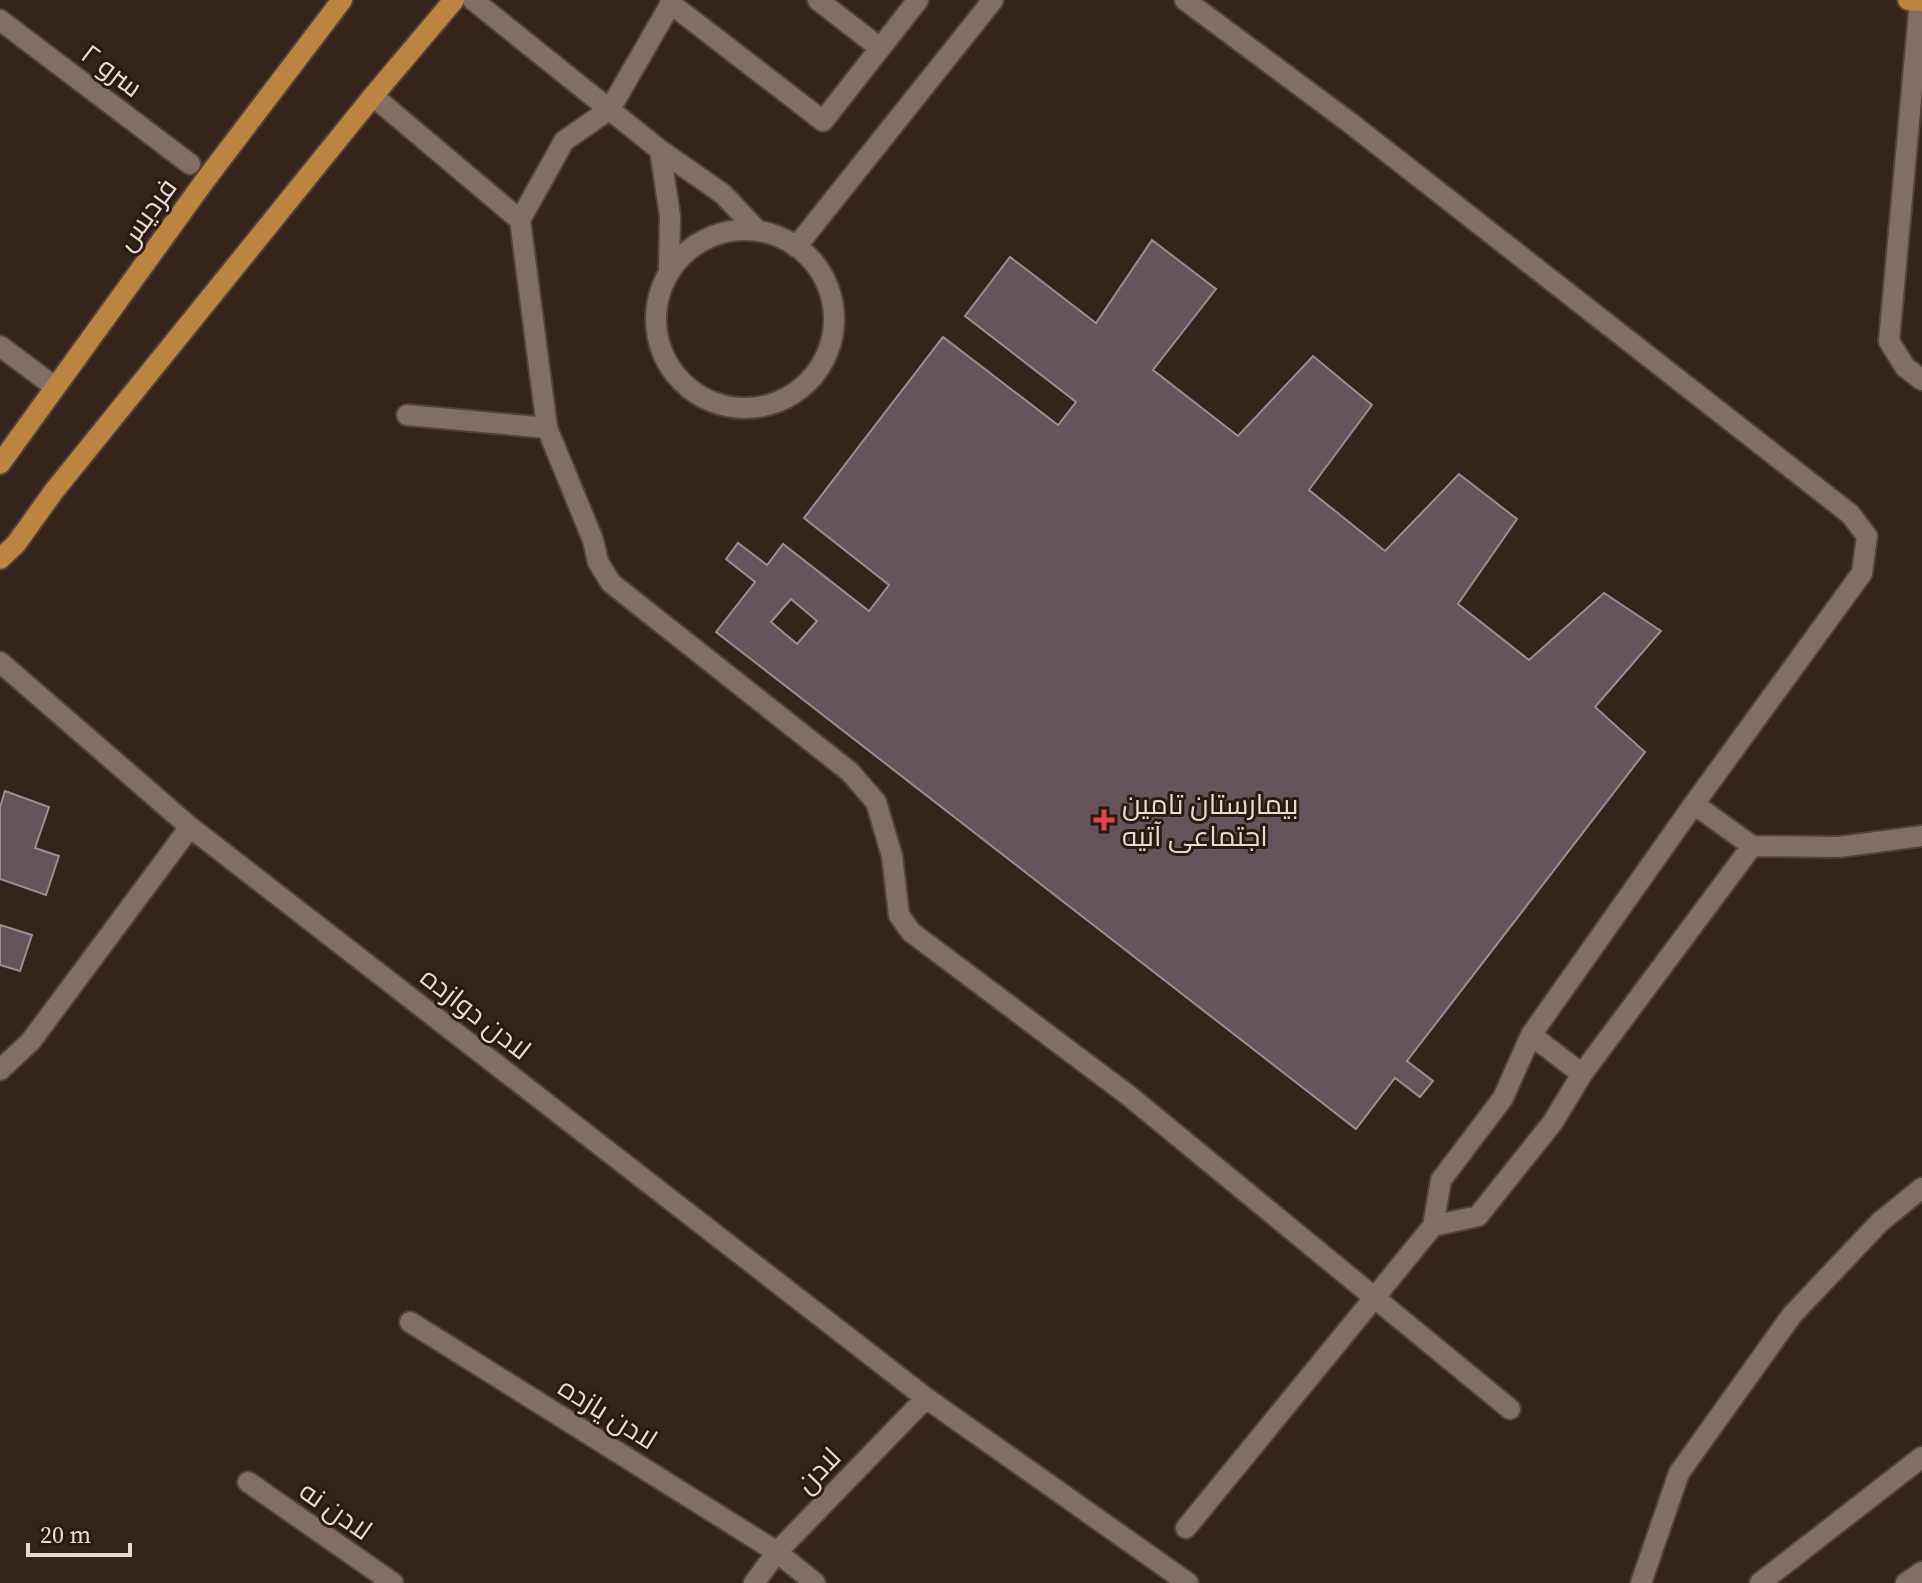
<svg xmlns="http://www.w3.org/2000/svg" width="1922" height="1583" viewBox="0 0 1922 1583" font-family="'Source Serif 4',Cairo,serif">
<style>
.building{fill:#67535c;stroke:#a18b94;stroke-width:2;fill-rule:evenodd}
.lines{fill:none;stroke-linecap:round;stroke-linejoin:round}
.minor-casing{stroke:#51433b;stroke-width:24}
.major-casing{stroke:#51433b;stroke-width:24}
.minor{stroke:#826e64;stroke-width:20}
.major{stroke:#bc853f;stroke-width:20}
.health-dot{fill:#e0444e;stroke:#2b1a12;stroke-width:3}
.labels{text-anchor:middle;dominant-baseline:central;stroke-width:6;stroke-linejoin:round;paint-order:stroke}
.street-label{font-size:28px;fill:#e7dbd5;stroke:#2b1a12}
.poi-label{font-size:28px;fill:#e7dbd5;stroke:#2b1a12;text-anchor:start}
</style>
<rect width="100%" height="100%" fill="#35241b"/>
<path class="building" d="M 1152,240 L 1216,289 L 1153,370 L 1238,436 L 1313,356 L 1372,405 L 1309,490 L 1385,551 L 1459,474 L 1517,519 L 1458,604 L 1529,660 L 1604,593 L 1661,631 L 1595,707 L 1645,752 L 1407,1061 L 1433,1081 L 1420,1097 L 1395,1078 L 1356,1129 L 716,632 L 755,582 L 726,559 L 738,543 L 767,565 L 783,544 L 869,611 L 889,585 L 804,518 L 943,337 L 1058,425 L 1076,402 L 965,316 L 1010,257 L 1096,323 ZM 791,599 L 817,621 L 797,644 L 771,622 Z
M 5,791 L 49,807 L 35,848 L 59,856 L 46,895 L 0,879 L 0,807 Z
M 0,925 L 32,935 L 20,971 L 0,965 Z"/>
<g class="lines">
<defs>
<path id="minor" d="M 473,0 L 660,150 L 723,194 L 756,229
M 673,0 L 610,109 L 564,141 L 520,220 L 547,428 L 593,540 L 598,562 L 611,583 L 850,772 L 876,802 L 892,856 L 899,915 L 911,932 L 1128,1095 L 1510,1409
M 818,0 L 880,48
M 1185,0 L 1349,122 L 1850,514 L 1867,536 L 1862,573 L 1694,804 L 1531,1035 L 1503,1098 L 1441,1180 L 1433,1226 L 1186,1528
M 1920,1 L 1889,341 L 1905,367 L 1922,380
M 670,3 L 823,121 L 918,0
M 0,20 L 190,164
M 373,96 L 520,220
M 660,150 L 670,216 L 669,268
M656 319a89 89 0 1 1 178 0a89 89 0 1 1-178 0Z
M 796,247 L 993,0
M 0,346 L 55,387
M 407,415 L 547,428
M 0,662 L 190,827 L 926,1398 L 1188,1583
M 1694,804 L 1752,846 L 1839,847 L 1922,836
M 1531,1035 L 1582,1074
M 0,1070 L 31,1041 L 190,827
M 1433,1226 L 1478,1216 L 1553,1122 L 1582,1074 L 1752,846
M 410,1322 L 777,1552 L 815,1583
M 248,1482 L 393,1583
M 754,1583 L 777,1552 L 926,1398
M 1641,1583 L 1679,1473 L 1792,1315 L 1880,1222 L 1922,1188
M 1760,1583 L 1922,1457
M 1906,1583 L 1922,1572"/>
<path id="major" d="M 1908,0 L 1922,1
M 0,464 L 206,179 L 342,0
M 0,559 L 16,544 L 54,491 L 373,96 L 454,0"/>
</defs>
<use href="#minor" class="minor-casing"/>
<use href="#major" class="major-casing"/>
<use href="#minor" class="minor"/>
<use href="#major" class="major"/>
</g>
<path class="health-dot" d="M1100 808h8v8h8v8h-8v8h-8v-8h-8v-8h8z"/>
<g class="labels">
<g class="street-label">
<text transform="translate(112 70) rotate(37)">سرو ۲</text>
<text transform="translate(146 214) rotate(-54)">فردیس</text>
<text transform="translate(476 1013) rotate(38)">لادن دوازده</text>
<text transform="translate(608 1413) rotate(32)">لادن یازده</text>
<text transform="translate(818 1470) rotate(-46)">لادن</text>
<text transform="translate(336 1510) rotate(35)">لادن نه</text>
</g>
<g class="poi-label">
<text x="1122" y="804">بیمارستان تامین<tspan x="1122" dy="32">اجتماعی آتیه</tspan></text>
</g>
</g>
<path d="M28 1543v12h102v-12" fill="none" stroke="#e7dbd5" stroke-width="4"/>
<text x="40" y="1543" font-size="24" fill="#e7dbd5" stroke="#2b1a12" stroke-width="6" paint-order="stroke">20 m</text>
</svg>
